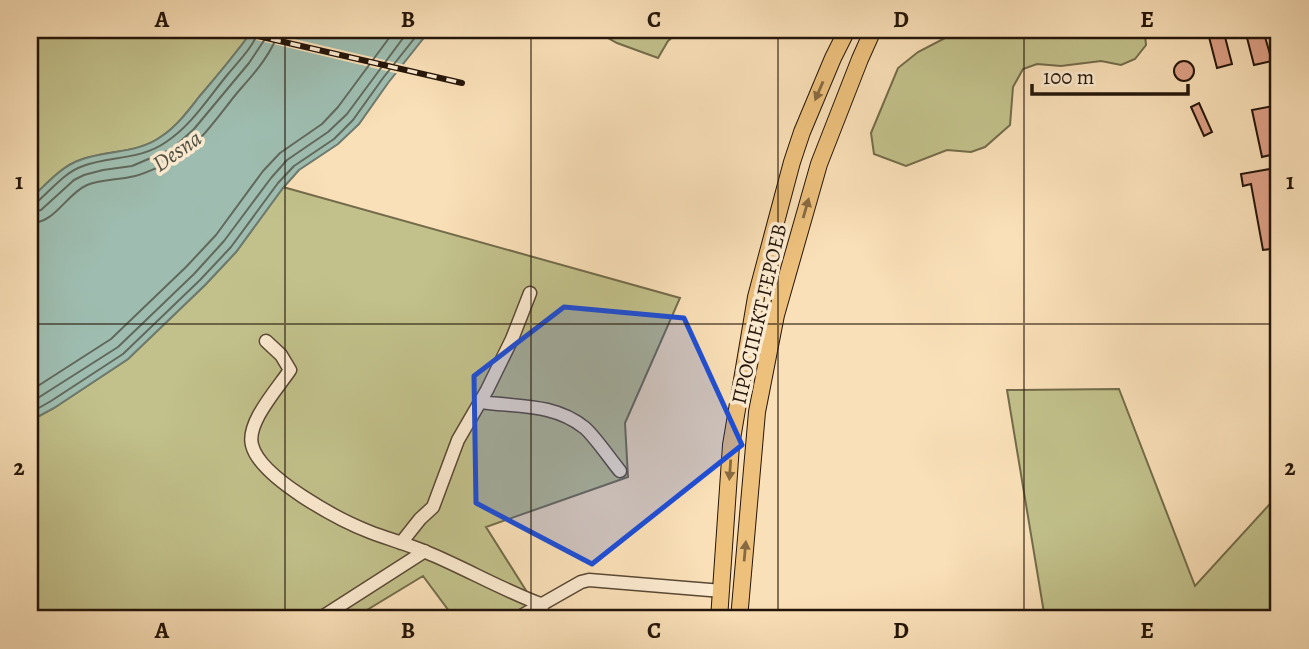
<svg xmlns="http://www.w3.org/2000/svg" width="1309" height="649" viewBox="0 0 1309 649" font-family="Alegreya,serif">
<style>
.green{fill:#c2c18b;stroke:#736b4a;stroke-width:2}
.water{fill:#9ebdb0;stroke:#6d7a6d;stroke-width:2}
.pier{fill:#fae0b8}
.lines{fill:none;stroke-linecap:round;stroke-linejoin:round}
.shore{stroke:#61695c;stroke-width:2}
.building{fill:#dea086;stroke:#241509;stroke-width:2}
.minor-casing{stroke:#5a4835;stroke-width:15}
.major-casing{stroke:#241509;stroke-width:18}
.minor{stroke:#fcebd1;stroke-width:12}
.major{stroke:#edc07c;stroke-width:16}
.rail-casing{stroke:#241509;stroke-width:6}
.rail{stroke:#fcebd1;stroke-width:3.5;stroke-dasharray:10;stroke-linecap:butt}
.oneway{fill:#886a42}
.marked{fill:#1d4ed8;fill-opacity:0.2;stroke:#1d4ed8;stroke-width:5;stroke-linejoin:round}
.grid{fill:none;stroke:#241509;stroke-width:2;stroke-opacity:0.55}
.labels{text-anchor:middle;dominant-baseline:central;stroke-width:7;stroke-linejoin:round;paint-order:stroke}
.street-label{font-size:21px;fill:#241509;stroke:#fcebd1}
.water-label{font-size:23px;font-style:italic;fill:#4f5043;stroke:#fcebd1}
.neatline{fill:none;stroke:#241509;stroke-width:2.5}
.grid-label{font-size:23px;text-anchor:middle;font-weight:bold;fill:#241509}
</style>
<rect width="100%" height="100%" fill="#fae0b8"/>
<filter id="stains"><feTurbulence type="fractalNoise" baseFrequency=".00286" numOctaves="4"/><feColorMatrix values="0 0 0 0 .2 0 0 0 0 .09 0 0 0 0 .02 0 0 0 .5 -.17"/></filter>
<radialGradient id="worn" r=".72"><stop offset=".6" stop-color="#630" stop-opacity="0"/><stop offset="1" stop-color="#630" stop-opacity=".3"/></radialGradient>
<path class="green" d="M 30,30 L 253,30 C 236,53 218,75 199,97 C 188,111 177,126 162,136 C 138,154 107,150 80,160 C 60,167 45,186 30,199 Z
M 594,30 L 681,30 L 668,41 L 658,58 L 617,43 Z
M 968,30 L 1130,30 L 1145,35 L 1146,45 L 1135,59 L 1121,65 L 1101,61 L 1061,66 L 1037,64 L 1023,69 L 1013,87 L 1010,125 L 985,147 L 971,152 L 947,150 L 906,166 L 874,154 L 871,133 L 898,68 L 918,52 L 947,37 Z
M 283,187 L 680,298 L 625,423 L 628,477 L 486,527 L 544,619 L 455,619 L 423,576 L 352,619 L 30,619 L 30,421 L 54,408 L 128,359 L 205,285 L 236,252 Z
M 1119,389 L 1195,586 L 1279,494 L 1279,619 L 1045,619 L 1007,390 Z"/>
<path class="water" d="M 253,30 L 430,30 L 388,83 L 359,124 L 338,144 L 299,170 L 283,188 L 236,252 L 205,285 L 128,359 L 54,408 L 30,421 L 30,199 C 45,186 60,167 80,160 C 107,150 138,154 162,136 C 177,126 188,111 199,97 C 218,75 236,53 253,30 Z"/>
<path class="pier" d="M 248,30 L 256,30 L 406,65 L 399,74 L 243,37 Z"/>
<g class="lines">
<path class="shore" d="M 30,204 L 36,203 C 51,190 65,172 83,166 C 110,156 141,160 166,142 C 191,126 209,97 228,74 C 237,63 256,44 258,30
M 30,213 L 41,210 L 74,180 L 84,175 L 103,170 L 132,166 L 172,149 L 194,129 L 249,63 L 265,39 L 267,30
M 30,223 C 56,223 65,195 87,185 C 102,179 119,180 135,176 C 147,173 158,167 170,162 C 196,150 219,115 237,93 C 250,78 264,63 273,45 C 276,40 277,35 277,30
M 30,391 L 111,339 L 186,267 L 216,235 L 263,171 L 280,153 L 322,124 L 338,107 L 395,30
M 30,403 L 118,347 L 194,274 L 224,241 L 271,178 L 287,160 L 328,132 L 347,114 L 409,30
M 30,413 L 51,401 L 123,354 L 200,280 L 231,247 L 278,183 L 294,166 L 334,139 L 353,120 L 383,78 L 421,30"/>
</g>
<path class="building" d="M 1245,30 L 1263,30 L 1272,61 L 1254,65 Z
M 1224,33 L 1232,64 L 1217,68 L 1209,37 Z
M1174 71a10 10 0 1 1 20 0a10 10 0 1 1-20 0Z
M 1199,103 L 1212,132 L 1204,136 L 1191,107 Z
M 1279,105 L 1279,153 L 1262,157 L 1252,110 Z
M 1270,169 L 1279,223 L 1279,248 L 1263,250 L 1251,184 L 1243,186 L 1241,174 Z"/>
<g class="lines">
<defs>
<path id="minor" d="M 266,341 L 281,355 L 290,370 C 278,388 246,423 252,445 C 260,478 339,520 370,532 C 388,539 407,544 426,552 C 465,568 502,590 543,605
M 480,402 C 517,407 554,403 585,428 C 596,438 610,459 620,471
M 401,543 L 420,519 L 433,507 L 458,440 L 487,390 L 512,339 L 530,293
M 319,619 L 425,551
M 516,619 L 581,582 L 589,580 L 722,591"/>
<path id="major" d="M 719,619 L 731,445 L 756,297 L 792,162 L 802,132 L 833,58 L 847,30
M 739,619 L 757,412 L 776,315 L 819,164 L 860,59 L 873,30"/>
</defs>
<use href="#minor" class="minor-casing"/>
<use href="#major" class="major-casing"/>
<use href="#minor" class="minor"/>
<use href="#major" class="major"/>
<defs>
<path id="rail" d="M 232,30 L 462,83"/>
</defs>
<use href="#rail" class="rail-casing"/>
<use href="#rail" class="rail"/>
</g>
<defs><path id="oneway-solid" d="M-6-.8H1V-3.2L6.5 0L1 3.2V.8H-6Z" transform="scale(1.75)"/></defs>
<g class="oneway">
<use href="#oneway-solid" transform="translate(819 91) rotate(113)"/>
<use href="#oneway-solid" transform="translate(806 208) rotate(-74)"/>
<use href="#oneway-solid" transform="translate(730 470) rotate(94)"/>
<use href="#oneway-solid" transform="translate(745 551) rotate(-85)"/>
</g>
<path class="marked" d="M 564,307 L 684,318 L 742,445 L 592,564 L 476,503 L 474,376 Z"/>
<path class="grid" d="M 285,30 L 285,619M 531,30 L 531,619M 778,30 L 778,619M 1024,30 L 1024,619M 30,324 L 1279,324"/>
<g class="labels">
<g class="street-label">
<text transform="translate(759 314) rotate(-77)">ПРОСПЕКТ ГЕРОЕВ</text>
</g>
<g class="water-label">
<text transform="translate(177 151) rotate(-35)">Desna</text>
</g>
</g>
<rect width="1309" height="649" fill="none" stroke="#fae0b8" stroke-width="77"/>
<path d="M1032 84v10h156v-10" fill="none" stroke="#241509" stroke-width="3.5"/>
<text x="1043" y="84" font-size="21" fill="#241509" stroke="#fcebd1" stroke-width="5" paint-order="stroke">100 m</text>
<rect x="38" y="38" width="1232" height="572" class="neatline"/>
<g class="grid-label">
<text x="162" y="27">A</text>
<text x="408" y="27">B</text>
<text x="654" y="27">C</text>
<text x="901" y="27">D</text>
<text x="1147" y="27">E</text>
<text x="19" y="189">1</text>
<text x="1290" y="189">1</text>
<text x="19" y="475">2</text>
<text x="1290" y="475">2</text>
<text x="162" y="638">A</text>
<text x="408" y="638">B</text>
<text x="654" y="638">C</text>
<text x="901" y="638">D</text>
<text x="1147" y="638">E</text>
</g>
<rect width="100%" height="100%" filter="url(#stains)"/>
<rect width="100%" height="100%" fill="url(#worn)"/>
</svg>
